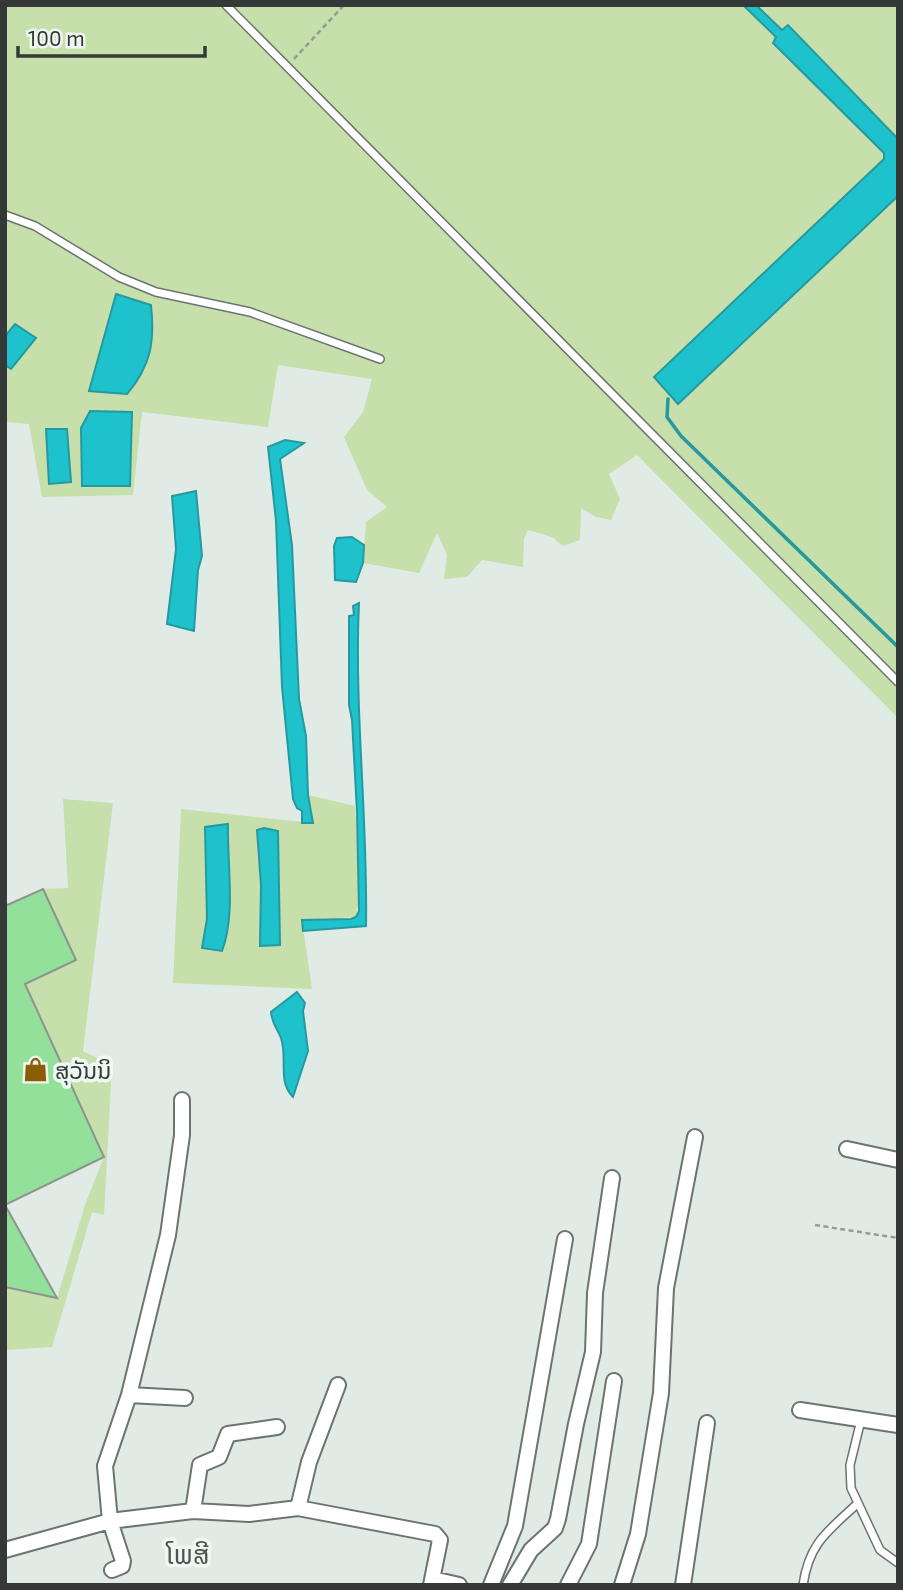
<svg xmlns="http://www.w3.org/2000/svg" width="903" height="1590" viewBox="0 0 903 1590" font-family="'Exo 2','Noto Sans Lao',sans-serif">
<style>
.green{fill:#c6dfab}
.water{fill:#1ec2cc;stroke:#25999f;stroke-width:2}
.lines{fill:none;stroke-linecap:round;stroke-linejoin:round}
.stream{stroke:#25999f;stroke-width:3.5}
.building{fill:#93e09a;stroke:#8d948d;stroke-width:2}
.service-casing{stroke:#6b7470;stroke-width:10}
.minor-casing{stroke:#6b7470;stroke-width:18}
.path{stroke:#949b98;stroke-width:2.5;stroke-dasharray:5 3.5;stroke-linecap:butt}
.service{stroke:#fff;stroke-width:7}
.minor{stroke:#fff;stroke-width:14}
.labels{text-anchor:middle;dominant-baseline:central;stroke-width:7;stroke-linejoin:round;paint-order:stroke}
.poi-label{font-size:23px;fill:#343836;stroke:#eef8f3;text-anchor:start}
.quarter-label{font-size:26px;fill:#4c5551;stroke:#eef8f3}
</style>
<rect width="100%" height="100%" fill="#e1ebe6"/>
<path class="green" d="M 5,5 L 898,5 L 898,718 L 637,455 L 609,474 L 620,499 L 611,520 L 596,517 L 581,508 L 580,540 L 563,546 L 552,537 L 528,530 L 524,539 L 523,567 L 482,560 L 467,577 L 444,579 L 447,555 L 437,533 L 419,573 L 363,563 L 366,522 L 387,507 L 367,490 L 344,437 L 363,412 L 372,379 L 278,365 L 268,427 L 142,412 L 133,495 L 42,497 L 29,424 L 5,422 Z
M 308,795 L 355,806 L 360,891 L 356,917 L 302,920 L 312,989 L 173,983 L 181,809 L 313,823 Z
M 63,799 L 113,803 L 83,1051 L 112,1065 L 104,1215 L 92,1212 L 52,1347 L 5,1350 L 5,1287 L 57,1298 L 85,1205 L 104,1157 L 25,984 L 75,960 L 43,889 L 68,888 Z"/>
<path class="water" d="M 743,5 L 756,5 L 782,30 L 788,25 L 898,139 L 898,196 L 678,404 L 654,377 L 884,159 L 884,153 L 773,43 L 776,37 Z
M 116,294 L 151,305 C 155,341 151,366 127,394 L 89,391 Z
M 15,324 L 36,338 L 11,369 L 5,365 L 5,336 Z
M 90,411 L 132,412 L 130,486 L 82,486 L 81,428 Z
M 46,429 L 67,429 L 71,482 L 49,484 Z
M 285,440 L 304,443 L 280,459 L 292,545 L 299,699 L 306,736 L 308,795 L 313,823 L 302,823 L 302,811 L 297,808 L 293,799 L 282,687 L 276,521 L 268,447 Z
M 196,491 L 202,556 L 198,570 L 194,631 L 167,624 L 176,549 L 172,496 Z
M 352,537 L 364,545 L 363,563 L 356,582 L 335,580 L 334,546 L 337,538 Z
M 359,603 C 354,711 368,818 366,926 L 303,931 L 302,920 L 351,919 L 356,917 L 359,911 L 357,812 L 352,720 L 349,705 L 349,616 L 354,615 L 353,606 Z
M 228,824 C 227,864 236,914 222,951 L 202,948 L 207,919 L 205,827 Z
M 264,828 L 278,831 L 280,945 L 260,946 L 261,885 L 257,830 Z
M 297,992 L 305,1003 L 303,1011 L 308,1051 L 293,1097 C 277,1081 288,1058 281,1038 C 277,1028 272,1024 271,1012 Z"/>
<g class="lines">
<path class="stream" d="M 668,399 L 667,417 L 681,436 L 898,647"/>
</g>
<path class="building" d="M 43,889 L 76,960 L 25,984 L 104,1157 L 5,1205 L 5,906 Z
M 5,1205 L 57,1298 L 5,1287 Z"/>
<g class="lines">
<defs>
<path id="service" d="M 226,5 L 898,682
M 5,215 L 35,226 L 119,277 L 156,292 L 250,312 L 380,359
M 861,1420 L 850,1465 L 851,1488 L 880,1550 L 898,1563
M 803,1585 C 809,1543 828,1531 857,1504"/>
<path id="minor" d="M 847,1149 L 898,1160
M 129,1395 L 185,1398
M 800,1410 L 898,1425
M 298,1508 L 309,1462 L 338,1385
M 193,1511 L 200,1465 L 219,1457 L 228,1434 L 277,1427
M 5,1550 L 110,1521 L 193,1511 L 249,1514 L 298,1508 L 435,1534 L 440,1540 L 431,1585
M 112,1570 L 122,1566 L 123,1561 L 110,1521 L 105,1466 L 129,1395 L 168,1235 L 182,1135 L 182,1100
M 433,1579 L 459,1585
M 491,1585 L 515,1526 L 565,1239
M 510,1585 L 531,1550 L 555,1528 L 558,1519 L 576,1424 L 593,1352 L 595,1293 L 612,1178
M 568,1585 L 589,1544 L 614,1381
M 622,1585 L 638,1534 L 661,1393 L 666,1288 L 695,1137
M 683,1585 L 707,1423"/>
</defs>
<use href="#service" class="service-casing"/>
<use href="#minor" class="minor-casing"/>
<path class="path" d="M 294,59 L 344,5
M 815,1225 L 898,1238"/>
<use href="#service" class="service"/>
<use href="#minor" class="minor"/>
</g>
<defs>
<symbol id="shop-bare" viewBox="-9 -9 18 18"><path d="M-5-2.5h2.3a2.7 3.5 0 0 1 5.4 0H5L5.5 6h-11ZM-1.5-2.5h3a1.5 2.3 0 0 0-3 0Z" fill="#8d5d06" stroke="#eef8f3" stroke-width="2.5" paint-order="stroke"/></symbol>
</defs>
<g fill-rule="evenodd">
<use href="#shop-bare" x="18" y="1052" width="35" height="35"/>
</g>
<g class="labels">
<g class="poi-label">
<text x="55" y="1070">ສຸວັນນິ</text>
</g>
<g class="quarter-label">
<text x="188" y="1553">ໂພສີ</text>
</g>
</g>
<rect width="903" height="1590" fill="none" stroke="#343836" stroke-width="14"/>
<path d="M18 46v10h187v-10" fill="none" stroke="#343836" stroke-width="3.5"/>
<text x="28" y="46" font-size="21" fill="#343836" stroke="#eef8f3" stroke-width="5" paint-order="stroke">100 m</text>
</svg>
